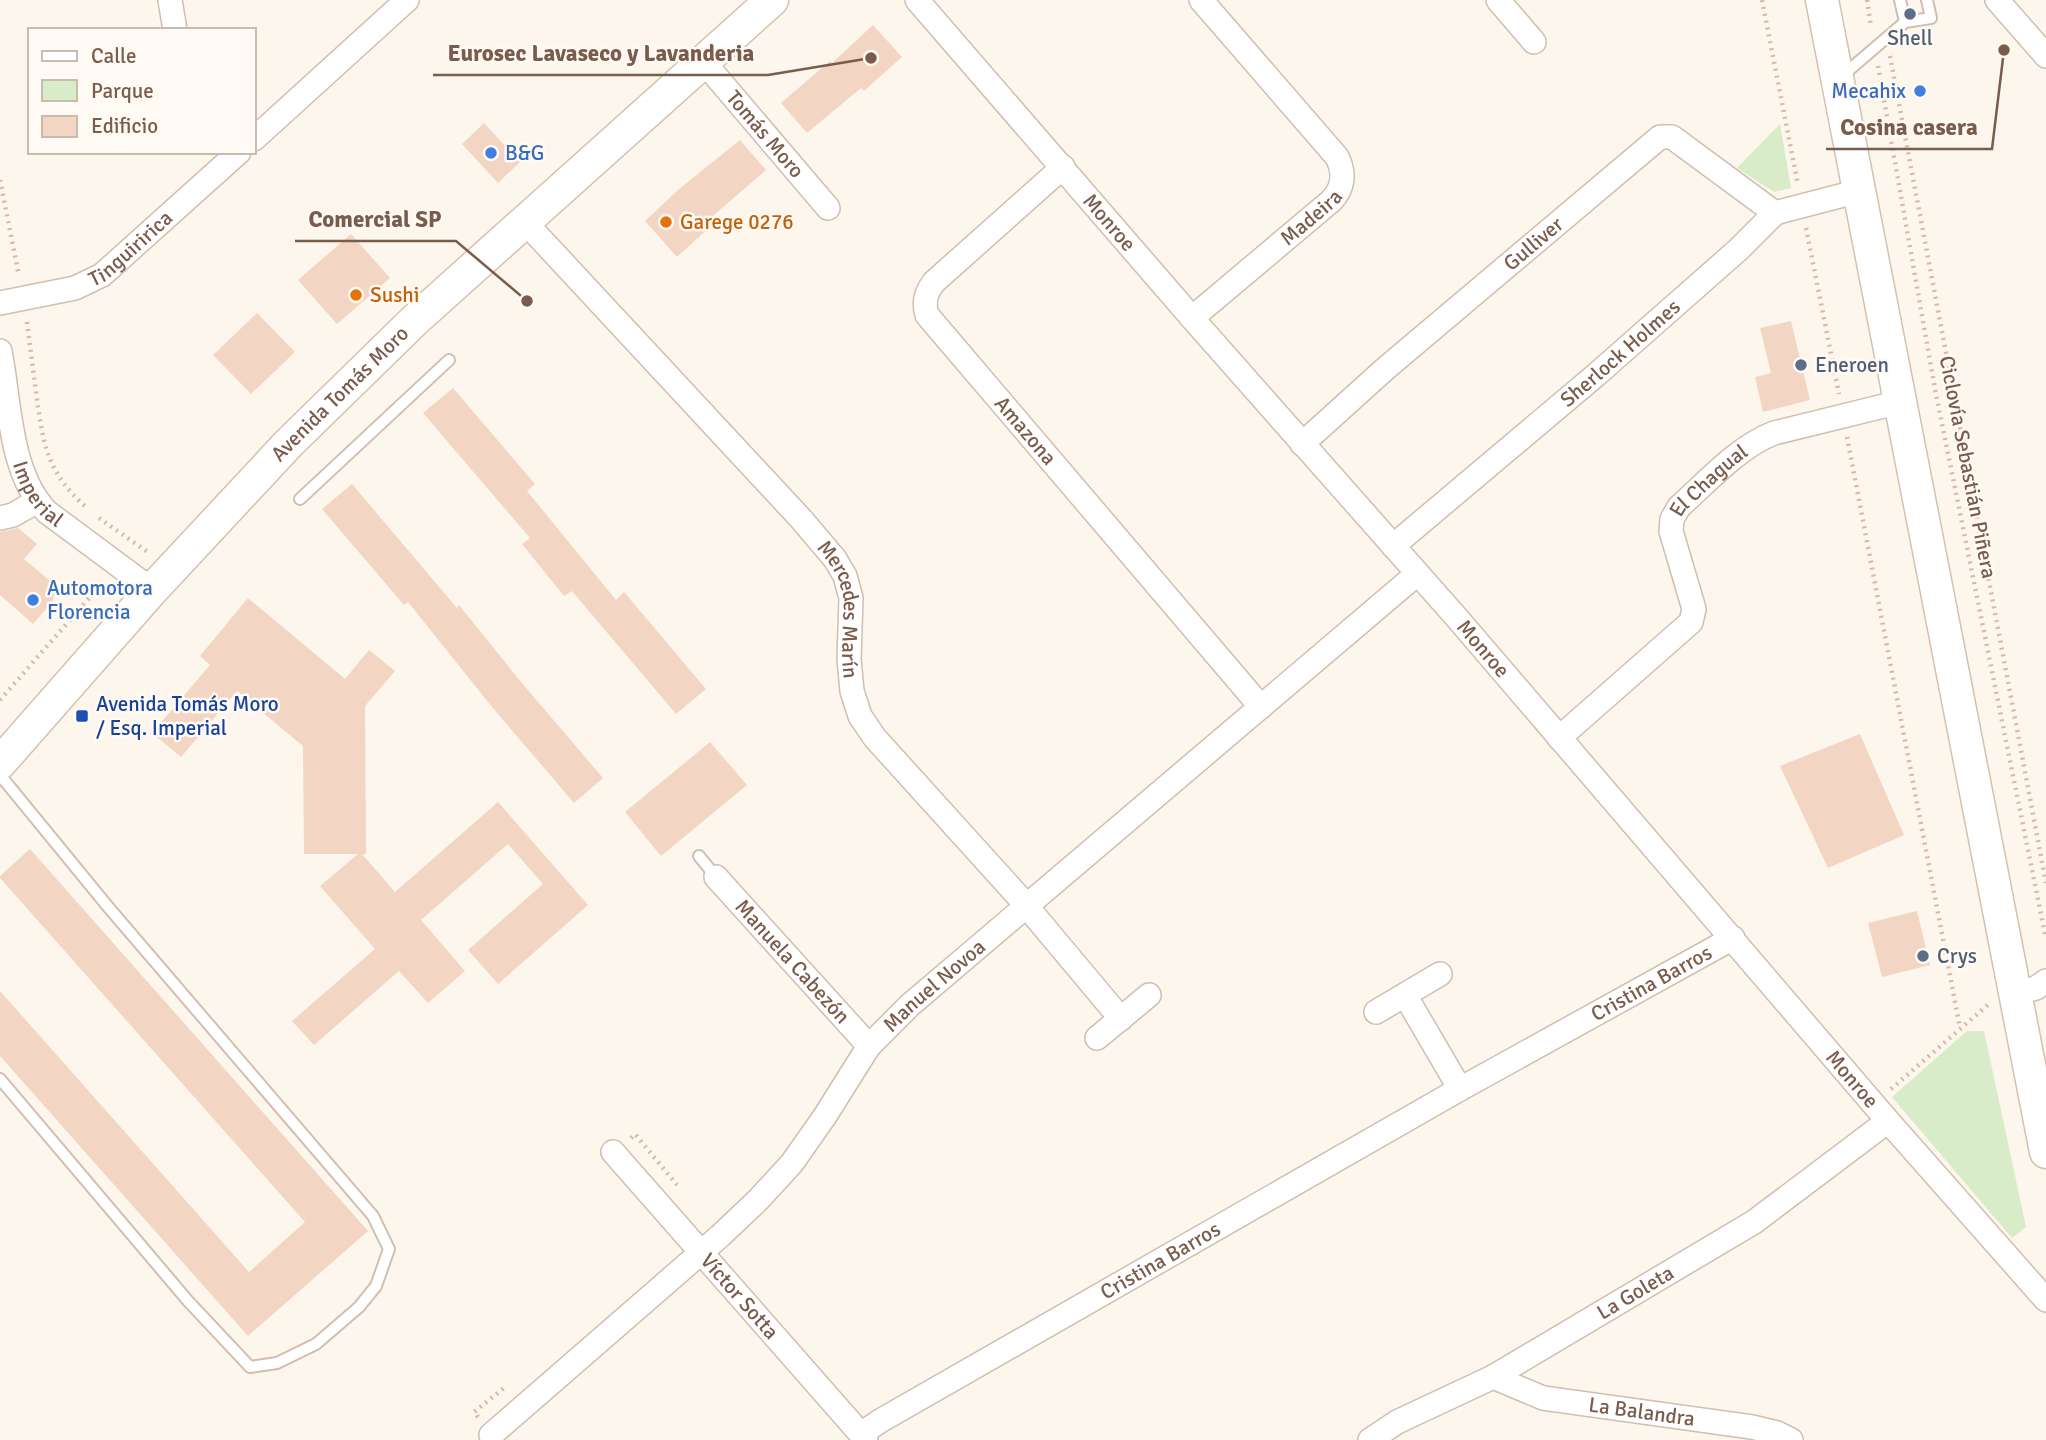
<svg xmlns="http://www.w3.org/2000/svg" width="2046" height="1440" viewBox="0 0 2046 1440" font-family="Signika,sans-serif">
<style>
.green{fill:#d8ecc9}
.building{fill:#f3d5c3}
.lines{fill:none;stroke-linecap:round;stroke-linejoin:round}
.service-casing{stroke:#d1beb0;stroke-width:14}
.minor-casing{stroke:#d1beb0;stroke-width:26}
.secondary-casing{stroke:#d6c0b0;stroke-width:35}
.path{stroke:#d9b8a5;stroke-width:4.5;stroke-dasharray:2 5;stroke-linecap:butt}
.service{stroke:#fff;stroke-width:10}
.minor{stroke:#fff;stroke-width:23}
.secondary{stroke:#fff;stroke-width:32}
.service-dot{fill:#5c6f8a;stroke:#fffaf3;stroke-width:2.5}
.shop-dot{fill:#3f7fe0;stroke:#fffaf3;stroke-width:2.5}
.food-dot{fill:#e8710a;stroke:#fffaf3;stroke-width:2.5}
.transit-dot{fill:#1a4fb4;stroke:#fffaf3;stroke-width:2.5}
.labels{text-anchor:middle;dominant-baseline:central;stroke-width:5;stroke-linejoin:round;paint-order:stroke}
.service-label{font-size:21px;fill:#4e5e75;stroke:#fffaf3;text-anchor:start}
.shop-label{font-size:21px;fill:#366cbe;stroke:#fffaf3;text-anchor:start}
.street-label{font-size:21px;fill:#7a5c4d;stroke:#fffaf3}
.food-label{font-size:21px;fill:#c56008;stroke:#fffaf3;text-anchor:start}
.transit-label{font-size:21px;fill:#164399;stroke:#fffaf3;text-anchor:start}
.leader{fill:none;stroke:#7a5c4d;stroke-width:2.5}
.callout-dot{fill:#7a5c4d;stroke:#fffaf3;stroke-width:2.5}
.callout-label{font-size:23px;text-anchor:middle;font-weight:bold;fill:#7a5c4d;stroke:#fffaf3;stroke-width:5;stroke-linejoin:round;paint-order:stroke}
</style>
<rect width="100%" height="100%" fill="#fdf6ec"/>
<path class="green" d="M 1780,124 L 1791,188 L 1774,192 L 1737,168 Z
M 1967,1031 L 1984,1031 L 2026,1227 L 2012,1238 L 1892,1097 Z"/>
<path class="building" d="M 873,25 L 902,57 L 864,91 L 861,88 L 807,133 L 781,103 L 830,61 L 832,63 Z
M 484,123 L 520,162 L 498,183 L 462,144 Z
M 740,140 L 766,170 L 707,221 L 711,226 L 677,257 L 645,221 L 678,190 Z
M 351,234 L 390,278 L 337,324 L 298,280 Z
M 257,313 L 295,352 L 251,394 L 213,355 Z
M 1791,321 L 1810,400 L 1763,412 L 1755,377 L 1771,373 L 1760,328 Z
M 453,388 L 535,484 L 527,491 L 616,600 L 624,592 L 706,689 L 676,714 L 572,591 L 564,596 L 522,544 L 530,538 L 423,413 Z
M 352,484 L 457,608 L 459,605 L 521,682 L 603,778 L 574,803 L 492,707 L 408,602 L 404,605 L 322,509 Z
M 18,528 L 37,544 L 24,559 L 55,585 L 53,601 L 33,624 L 0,595 L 0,532 Z
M 248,598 L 345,679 L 369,650 L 395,671 L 365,706 L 366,854 L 362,854 L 395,892 L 498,802 L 588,905 L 498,984 L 468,950 L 543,884 L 508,844 L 421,920 L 465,971 L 428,1003 L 399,971 L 314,1045 L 292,1021 L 375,949 L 320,886 L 358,854 L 304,854 L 303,746 L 237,691 L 181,757 L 152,733 L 210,665 L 200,656 Z
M 1860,734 L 1904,835 L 1828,868 L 1780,766 Z
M 710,742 L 747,785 L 661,856 L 625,812 Z
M 30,849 L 368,1231 L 248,1336 L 0,1056 L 0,991 L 249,1272 L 305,1222 L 0,878 L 0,876 Z
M 1917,911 L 1930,965 L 1882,977 L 1868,923 Z"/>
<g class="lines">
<defs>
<path id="service" d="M 1900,0 L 1905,22
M 1842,76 L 1905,22 L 1931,18 L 1927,0
M 300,499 L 449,360
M 0,775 L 109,908 L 373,1216 L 389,1249 L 376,1286 L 359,1307 L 316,1344 L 277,1363 L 250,1367 L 188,1301 L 0,1079
M 699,856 L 716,877"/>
<g id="minor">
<path d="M 170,0 L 175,30"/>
<path id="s1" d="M 917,0 L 1192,318 L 1457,618 L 1888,1121 L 2046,1300"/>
<path d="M 1498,0 L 1534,42"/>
<path d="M 1997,0 L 2046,56"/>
<path id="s2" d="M 703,61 L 828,208"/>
<path d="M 254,139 L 407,0"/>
<path id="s3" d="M 1063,167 L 934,282 C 926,292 923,302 927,315 L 1261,707"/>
<path id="s4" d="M 525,222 L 802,520 L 835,559 L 845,576 L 851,598 L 849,659 L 852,691 L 860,716 L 875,738 L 1018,896 L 1121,1019"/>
<path id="s5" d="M 0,303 L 75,288 L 102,275 L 239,152"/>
<path id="s6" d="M 1192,318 L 1331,201 C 1344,188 1345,173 1337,157 L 1201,0"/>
<path id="s7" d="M 0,351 C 10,402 9,473 47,512 L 152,590"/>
<path id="s8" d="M 1302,444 L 1385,369 L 1660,137 L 1672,137 L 1775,213"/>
<path d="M 0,518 L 13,515 L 37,501"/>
<path id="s9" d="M 1393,546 L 1596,375 L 1739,249 L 1775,213 L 1859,191"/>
<path id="s10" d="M 1559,738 L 1691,622 L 1694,609 L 1671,531 L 1672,519 L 1679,507 C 1707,482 1738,447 1774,433 L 1900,402"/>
<path id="s11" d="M 716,877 L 869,1046"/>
<path d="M 2015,994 L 2036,988 L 2046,981"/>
<path d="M 1405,995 L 1460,1089"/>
<path d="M 1376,1012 L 1440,974"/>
<path d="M 1097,1038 L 1149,995"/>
<path id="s12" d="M 613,1152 L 866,1440"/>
<path id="s13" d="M 1493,1377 L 1543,1398 L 1752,1427 L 1777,1433 L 1791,1440"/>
<path id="s14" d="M 861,1434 L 880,1421 L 1460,1089 L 1733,938"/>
<path id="s15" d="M 491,1435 L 720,1236 L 758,1200 L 792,1163 L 825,1116 L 869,1046 L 910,1005 L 1417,574"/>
<path id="s16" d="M 1370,1440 L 1397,1422 L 1493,1377 L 1754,1222 L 1888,1121"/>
</g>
<g id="secondary">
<path d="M 1822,0 L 2046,1152"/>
<path id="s17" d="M 0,763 L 152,590 L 288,444 L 415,320 L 772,0"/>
</g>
</defs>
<use href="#service" class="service-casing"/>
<use href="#minor" class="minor-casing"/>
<use href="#secondary" class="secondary-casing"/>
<path class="path" d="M 1762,0 L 1798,185
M 1867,0 L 1871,27
M 1890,56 L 2046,883
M 1878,66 L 1935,389 L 2046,939
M 0,180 L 19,276
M 1806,228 L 1839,394
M 27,322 C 30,346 33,369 36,392 C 43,443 46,472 87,508
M 1847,437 L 1960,1028
M 99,518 L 149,553
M 0,700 L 104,581
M 1891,1089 L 1990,1003
M 631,1138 L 635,1134 L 677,1185
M 478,1417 L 474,1412 L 504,1388"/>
<use href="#service" class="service"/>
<use href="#minor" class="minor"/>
<use href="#secondary" class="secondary"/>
</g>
<g class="service-dot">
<circle cx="1910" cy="14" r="7"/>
<circle cx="1801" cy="365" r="7"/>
<circle cx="1923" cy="956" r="7"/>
</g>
<g class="shop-dot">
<circle cx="1920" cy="91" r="7"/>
<circle cx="491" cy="153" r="7"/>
<circle cx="33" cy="600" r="7"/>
</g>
<g class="food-dot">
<circle cx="666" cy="222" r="7"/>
<circle cx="356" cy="295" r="7"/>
</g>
<rect class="transit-dot" x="75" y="709" width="14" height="14" rx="3.5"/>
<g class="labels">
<g class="service-label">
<text x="1910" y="38" text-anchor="middle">Shell</text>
<text x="1815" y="365">Eneroen</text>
<text x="1937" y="956">Crys</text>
</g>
<g class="shop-label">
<text x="1906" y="91" text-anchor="end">Mecahix</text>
<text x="505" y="153">B&amp;G</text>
<text x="47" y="588">Automotora<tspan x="47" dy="24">Florencia</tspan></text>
</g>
<g class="street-label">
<text stroke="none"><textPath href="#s2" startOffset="96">Tomás Moro</textPath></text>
<text stroke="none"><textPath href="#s6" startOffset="156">Madeira</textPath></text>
<text stroke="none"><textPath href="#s1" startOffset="294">Monroe</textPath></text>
<text stroke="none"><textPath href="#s8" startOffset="306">Gulliver</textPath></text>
<text stroke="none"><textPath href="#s5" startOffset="145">Tinguiririca</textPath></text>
<text stroke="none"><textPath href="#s9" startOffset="298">Sherlock Holmes</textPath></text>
<text stroke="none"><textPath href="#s17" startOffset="502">Avenida Tomás Moro</textPath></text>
<text stroke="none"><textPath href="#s3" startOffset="360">Amazona</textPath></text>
<text transform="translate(1968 467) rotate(79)">Ciclovía Sebastián Piñera</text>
<text stroke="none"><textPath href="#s10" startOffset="336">El Chagual</textPath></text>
<text stroke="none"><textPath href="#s7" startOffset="150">Imperial</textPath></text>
<text stroke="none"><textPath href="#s4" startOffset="509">Mercedes Marín</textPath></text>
<text stroke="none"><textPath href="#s1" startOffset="861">Monroe</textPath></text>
<text stroke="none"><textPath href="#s11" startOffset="114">Manuela Cabezón</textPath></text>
<text stroke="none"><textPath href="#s14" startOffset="910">Cristina Barros</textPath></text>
<text stroke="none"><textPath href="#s15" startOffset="635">Manuel Novoa</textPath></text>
<text stroke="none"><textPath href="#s1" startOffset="1428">Monroe</textPath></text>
<text stroke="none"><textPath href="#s14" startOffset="346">Cristina Barros</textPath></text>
<text stroke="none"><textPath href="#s16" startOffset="304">La Goleta</textPath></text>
<text stroke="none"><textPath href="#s12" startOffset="192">Víctor Sotta</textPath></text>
<text stroke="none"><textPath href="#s13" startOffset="154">La Balandra</textPath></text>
</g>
<g class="food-label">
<text x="680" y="222">Garege 0276</text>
<text x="370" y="295">Sushi</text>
</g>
<g class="transit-label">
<text x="96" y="704">Avenida Tomás Moro<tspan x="96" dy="24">/ Esq. Imperial</tspan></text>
</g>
</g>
<path class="leader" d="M871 58L768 75H433M2004 50L1992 149H1826M527 301L456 241H295"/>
<g class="callout-dot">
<circle cx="871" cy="58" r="7"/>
<circle cx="2004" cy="50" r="7"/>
<circle cx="527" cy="301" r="7"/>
</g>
<g class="callout-label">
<text x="601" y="61">Eurosec Lavaseco y Lavanderia</text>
<text x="1909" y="135">Cosina casera</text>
<text x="375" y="227">Comercial SP</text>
</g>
<rect x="28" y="28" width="228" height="126" fill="#fffaf3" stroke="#cabbb1" stroke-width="2"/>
<rect x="42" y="51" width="35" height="10" fill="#ffffff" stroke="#cabbb1" stroke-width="2"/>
<text x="91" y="63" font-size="21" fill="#7a5c4d">Calle</text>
<rect x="42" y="80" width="35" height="21" fill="#d8ecc9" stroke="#cabbb1" stroke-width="2"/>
<text x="91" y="98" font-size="21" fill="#7a5c4d">Parque</text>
<rect x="42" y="116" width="35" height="21" fill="#f3d5c3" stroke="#cabbb1" stroke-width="2"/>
<text x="91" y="133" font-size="21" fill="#7a5c4d">Edificio</text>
</svg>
